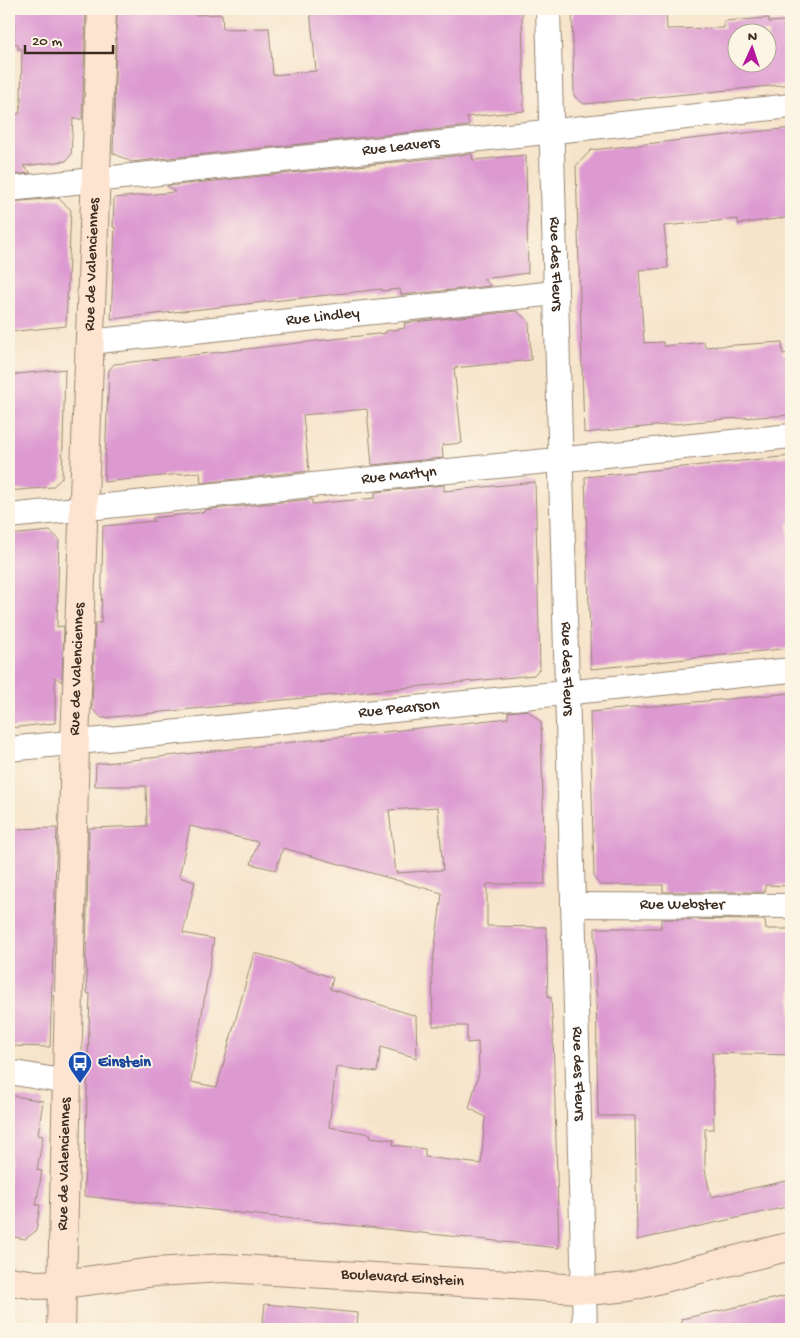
<svg xmlns="http://www.w3.org/2000/svg" width="800" height="1338" viewBox="0 0 800 1338" font-family="'Gochi Hand',sans-serif">
<style>
.building{fill:#dd9ad1;fill-rule:evenodd}
.lines{fill:none;stroke-linecap:round;stroke-linejoin:round}
.street-casing{stroke:#988774;stroke-width:26}
.secondary-casing{stroke:#988774;stroke-width:30}
.street{stroke:#fff;stroke-width:24}
.secondary{stroke:#fde4d0;stroke-width:28}
.labels{text-anchor:middle;dominant-baseline:central;stroke-width:4;stroke-linejoin:round;paint-order:stroke}
.street-label{font-size:16px;fill:#3b2a1e;stroke:#fcf5e5}
.transit-label{font-size:16px;font-weight:bold;fill:#164399;stroke:#fcf5e5;text-anchor:start}
</style>
<rect width="100%" height="100%" fill="#fcf5e5"/>
<filter id="ink" filterUnits="userSpaceOnUse"><feTurbulence type="fractalNoise" baseFrequency=".02" numOctaves="2"/><feDisplacementMap in="SourceGraphic" scale="10" xChannelSelector="R" yChannelSelector="G"/><feConvolveMatrix kernelMatrix="1 2 1 2 8 2 1 2 1" color-interpolation-filters="sRGB"/></filter>
<filter id="wash" filterUnits="userSpaceOnUse"><feTurbulence type="fractalNoise" baseFrequency=".0096" numOctaves="4" result="noise"/><feDisplacementMap in="SourceGraphic" scale="20" xChannelSelector="R" yChannelSelector="G"/><feGaussianBlur stdDeviation="1.12" result="paint"/><feColorMatrix in="noise" values="0 0 0 0 0 0 0 0 0 0 0 0 0 0 0 0 0 1.4 0 .05"/><feComposite in="paint" operator="in"/></filter>
<g filter="url(#wash)">
<rect width="100%" height="100%" fill="#f6e4ca"/>
<g id="blocks">
<path class="building" d="M 14,9 L 86,9 L 82,119 L 73,119 L 71,155 L 66,161 L 23,166 L 31,173 L 9,175 L 9,114 L 19,114 L 21,103 L 22,49 L 18,49 L 18,44 L 14,44 Z
M 117,9 L 194,9 L 195,15 L 222,14 L 223,29 L 269,28 L 273,75 L 316,71 L 310,9 L 522,9 L 524,111 L 467,117 L 469,126 L 131,162 L 113,153 Z
M 572,9 L 666,9 L 667,29 L 724,28 L 724,21 L 769,18 L 769,22 L 784,21 L 785,45 L 791,45 L 791,84 L 584,104 L 574,96 ZM 738,32 L 768,32 L 768,62 L 738,62 Z
M 791,128 L 791,217 L 738,224 L 738,219 L 664,226 L 668,268 L 639,270 L 644,343 L 663,342 L 664,346 L 704,342 L 705,347 L 782,342 L 783,354 L 791,353 L 791,415 L 725,419 L 584,433 L 576,166 L 591,150 Z
M 472,154 L 473,160 L 526,155 L 528,273 L 483,279 L 491,286 L 401,295 L 400,289 L 382,291 L 382,289 L 111,319 L 115,227 L 113,227 L 114,198 L 175,192 L 167,186 Z
M 58,198 L 71,210 L 66,326 L 9,332 L 9,202 Z
M 517,311 L 529,322 L 531,360 L 454,368 L 462,443 L 442,445 L 443,458 L 372,465 L 367,409 L 303,415 L 309,471 L 201,483 L 200,472 L 104,482 L 109,370 L 114,364 L 386,333 L 386,331 L 405,328 L 404,323 Z
M 65,369 L 62,478 L 52,487 L 9,491 L 9,375 Z
M 791,456 L 791,523 L 787,524 L 791,563 L 791,648 L 591,669 L 585,477 Z
M 535,482 L 540,668 L 534,675 L 102,718 L 92,709 L 95,623 L 101,623 L 103,526 L 155,521 L 152,518 L 205,512 L 204,510 L 312,499 L 312,504 L 375,498 L 375,492 L 444,485 L 444,491 Z
M 50,531 L 59,539 L 57,627 L 64,626 L 62,682 L 55,677 L 55,723 L 9,728 L 9,535 Z
M 791,693 L 791,886 L 765,885 L 765,892 L 663,892 L 663,885 L 600,885 L 594,878 L 590,712 Z
M 527,710 L 541,722 L 545,884 L 487,884 L 487,926 L 546,927 L 548,998 L 551,997 L 553,1034 L 559,1248 L 84,1196 L 90,994 L 87,993 L 86,954 L 89,828 L 147,826 L 146,786 L 95,786 L 96,764 L 508,718 L 508,712 ZM 438,807 L 443,870 L 396,873 L 389,810 ZM 190,826 L 258,842 L 251,864 L 276,870 L 283,848 L 442,893 L 432,968 L 433,1026 L 467,1026 L 467,1043 L 478,1042 L 479,1073 L 469,1108 L 485,1117 L 481,1164 L 425,1157 L 425,1149 L 393,1145 L 394,1140 L 370,1137 L 371,1134 L 329,1127 L 336,1067 L 377,1072 L 381,1047 L 417,1058 L 416,1016 L 330,989 L 333,978 L 274,958 L 254,953 L 217,1087 L 191,1082 L 214,939 L 183,933 L 195,882 L 179,877 Z
M 57,828 L 50,1047 L 9,1046 L 9,829 Z
M 661,919 L 765,920 L 766,929 L 791,929 L 791,1055 L 712,1053 L 714,1129 L 705,1129 L 705,1170 L 711,1197 L 791,1180 L 791,1206 L 637,1240 L 635,1116 L 598,1116 L 595,928 L 661,928 Z
M 9,1095 L 43,1101 L 38,1135 L 43,1136 L 37,1170 L 42,1171 L 36,1205 L 40,1205 L 36,1231 L 25,1239 L 9,1236 Z
M 791,1295 L 791,1329 L 682,1329 L 681,1319 Z
M 265,1304 L 358,1313 L 357,1329 L 262,1329 Z"/>
</g>
</g>
<g filter="url(#ink)">
<use href="#blocks" fill-opacity="0" stroke="#988774" stroke-width="1"/>
<g class="lines">
<defs>
<g id="street">
<path id="s1" d="M 548,9 L 585,1329"/>
<path id="s2" d="M 9,189 L 791,106"/>
<path id="s3" d="M 89,342 L 555,293"/>
<path id="s4" d="M 9,516 L 791,436"/>
<path id="s5" d="M 9,749 L 791,670"/>
<path id="s6" d="M 573,905 L 791,906"/>
<path d="M 9,1072 L 67,1082"/>
</g>
<g id="secondary">
<path id="s7" d="M 9,1281 L 37,1285 L 62,1284 L 155,1272 L 224,1268 L 598,1290 L 629,1287 L 791,1246"/>
<path id="s8" d="M 61,1329 L 75,742 L 102,9"/>
</g>
</defs>
<use href="#street" class="street-casing"/>
<use href="#secondary" class="secondary-casing"/>
<use href="#street" class="street"/>
<use href="#secondary" class="secondary"/>
</g>
</g>
<defs>
<symbol id="bus-pin" viewBox="-11 -11 22 30"><path d="M0 17L-7.5 6A9.5 9.5 0 1 1 7.5 6Z" fill="#1a4fb4" stroke="#fcf5e5"/><path d="M-5-6H5V4H4V6H2V4H-2V6H-4V4H-5ZM-3.5-4V0h7V-4ZM-3.5 1.2v1.5H-2V1.2ZM2 1.2v1.5H3.5V1.2Z" fill="#fff"/></symbol>
</defs>
<g fill-rule="evenodd">
<use href="#bus-pin" x="66" y="1049" width="28" height="38"/>
</g>
<g class="labels">
<g class="street-label">
<text stroke="none"><textPath href="#s2" startOffset="394">Rue Leavers</textPath></text>
<text stroke="none"><textPath href="#s8" startOffset="1065">Rue de Valenciennes</textPath></text>
<text stroke="none"><textPath href="#s1" startOffset="255">Rue des Fleurs</textPath></text>
<text stroke="none"><textPath href="#s3" startOffset="235">Rue Lindley</textPath></text>
<text stroke="none"><textPath href="#s4" startOffset="392">Rue Martyn</textPath></text>
<text stroke="none"><textPath href="#s8" startOffset="660">Rue de Valenciennes</textPath></text>
<text stroke="none"><textPath href="#s1" startOffset="660">Rue des Fleurs</textPath></text>
<text stroke="none"><textPath href="#s5" startOffset="392">Rue Pearson</textPath></text>
<text stroke="none"><textPath href="#s6" startOffset="109">Rue Webster</textPath></text>
<text stroke="none"><textPath href="#s1" startOffset="1065">Rue des Fleurs</textPath></text>
<text stroke="none"><textPath href="#s8" startOffset="165">Rue de Valenciennes</textPath></text>
<text stroke="none"><textPath href="#s7" startOffset="395">Boulevard Einstein</textPath></text>
</g>
<g class="transit-label">
<text x="98" y="1063">Einstein</text>
</g>
</g>
<rect width="800" height="1338" fill="none" stroke="#fcf5e5" stroke-width="30"/>
<g transform="translate(752 48) rotate(3)"><circle r="24" fill="#fcf5e5" stroke="#afa495"/>
<path d="M0-4L9 19L0 12L-9 19Z" fill="#b5179e"/>
<text y="-8" font-size="14" font-weight="bold" text-anchor="middle" fill="#3b2a1e">N</text>
</g>
<path d="M25 45v8h88v-8" fill="none" stroke="#3b2a1e" stroke-width="2.5"/>
<text x="32" y="45" font-size="15" fill="#3b2a1e" stroke="#fcf5e5" stroke-width="4" paint-order="stroke">20 m</text>
</svg>
